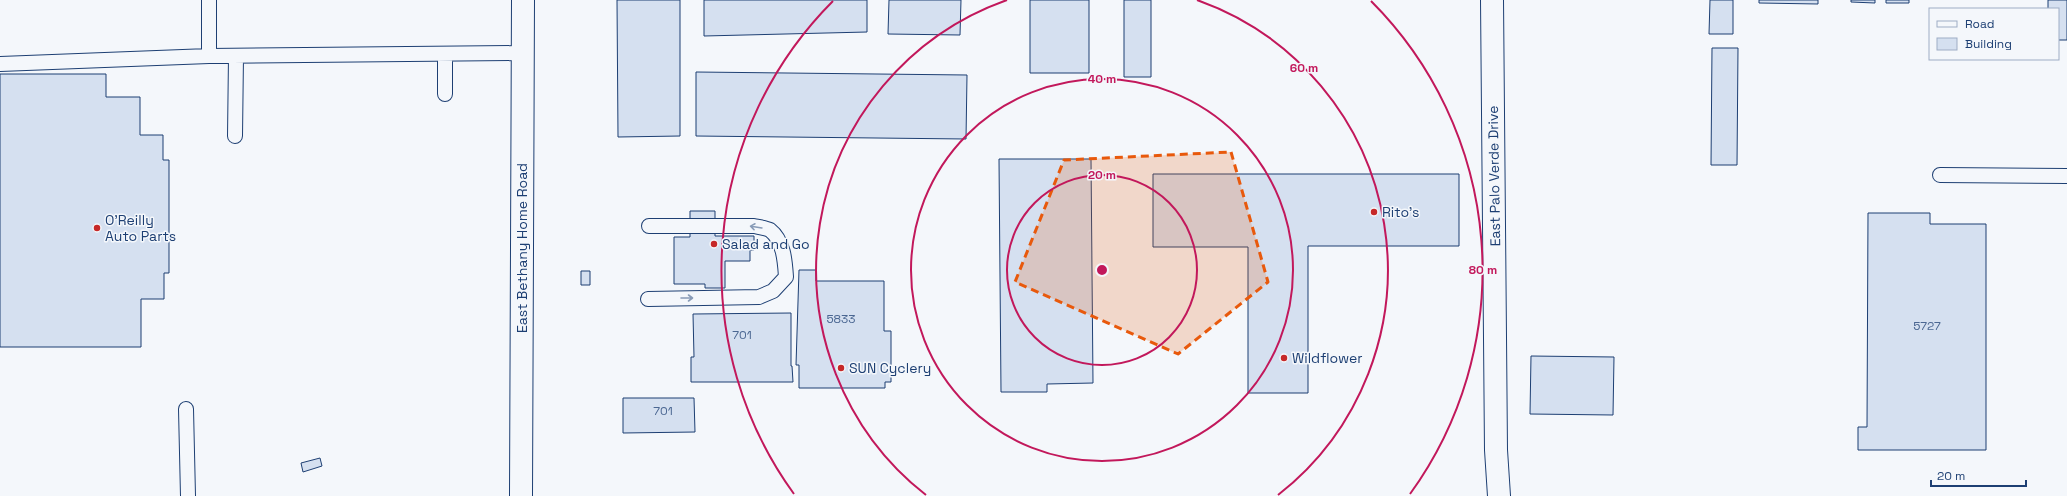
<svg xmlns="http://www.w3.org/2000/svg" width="2067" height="496" viewBox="0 0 2067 496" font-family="'Space Grotesk',sans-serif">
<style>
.building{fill:#d5e0f0;stroke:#1d3f73}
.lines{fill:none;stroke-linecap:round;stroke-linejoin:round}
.lane-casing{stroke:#1d3f73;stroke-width:16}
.street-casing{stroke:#1d3f73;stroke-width:24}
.secondary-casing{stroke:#1d3f73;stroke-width:24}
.lane{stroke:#f4f7fb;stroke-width:14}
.street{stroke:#f4f7fb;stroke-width:22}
.secondary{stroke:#f4f7fb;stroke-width:22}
.oneway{stroke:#889bb7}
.marked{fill:#e8590c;fill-opacity:0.2;stroke:#e8590c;stroke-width:3;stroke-dasharray:8 5;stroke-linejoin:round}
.ring{fill:none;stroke:#c2185b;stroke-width:2}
.poi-dot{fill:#c62828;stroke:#f4f7fb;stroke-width:1.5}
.labels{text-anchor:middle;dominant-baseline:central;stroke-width:3;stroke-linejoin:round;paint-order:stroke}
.number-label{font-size:12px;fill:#4b6792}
.street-label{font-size:14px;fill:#1d3f73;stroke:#f4f7fb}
.poi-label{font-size:14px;fill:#1d3f73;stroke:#f4f7fb;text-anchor:start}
.centre{fill:#c2185b;stroke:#f4f7fb;stroke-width:2}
.ring-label{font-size:12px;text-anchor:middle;font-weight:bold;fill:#c2185b;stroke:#f4f7fb;stroke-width:3;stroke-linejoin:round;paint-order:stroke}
</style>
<rect width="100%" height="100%" fill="#f4f7fb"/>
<path class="building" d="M 617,0 L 680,0 L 680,136 L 618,137 Z
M 704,0 L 867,0 L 867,32 L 704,36 Z
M 889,0 L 961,0 L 960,35 L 888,34 Z
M 1030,0 L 1089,0 L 1089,73 L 1030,73 Z
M 1124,0 L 1151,0 L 1151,77 L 1124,77 Z
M 1710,0 L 1733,0 L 1733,34 L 1709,34 Z
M 1759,0 L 1818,0 L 1818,4 L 1759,3 Z
M 1851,0 L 1875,0 L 1875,3 L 1851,2 Z
M 1886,0 L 1909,0 L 1909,3 L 1886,3 Z
M 2048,0 L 2067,0 L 2067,40 L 2058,40 L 2058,9 L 2048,9 Z
M 1712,48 L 1738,48 L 1737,165 L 1711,165 Z
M 696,72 L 967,75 L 966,139 L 696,136 Z
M 0,74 L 106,74 L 106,97 L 140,97 L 140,135 L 163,135 L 163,160 L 169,160 L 169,273 L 164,273 L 164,299 L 141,299 L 141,347 L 0,347 Z
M 999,159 L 1091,159 L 1093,383 L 1047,384 L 1047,392 L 1001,392 Z
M 1153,174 L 1459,174 L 1459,246 L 1308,246 L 1308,393 L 1248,393 L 1248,247 L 1153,247 Z
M 690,211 L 715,211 L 715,236 L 754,236 L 754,250 L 750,250 L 750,261 L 725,261 L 725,288 L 705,288 L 705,284 L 674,284 L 674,237 L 690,237 Z
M 1868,213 L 1930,213 L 1930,224 L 1986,224 L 1986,450 L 1858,450 L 1858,427 L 1867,427 Z
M 799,270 L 816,270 L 816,281 L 884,281 L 884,331 L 891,331 L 891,382 L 885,382 L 885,388 L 799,388 L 799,365 L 796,365 Z
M 581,271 L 590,271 L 590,285 L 581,285 Z
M 791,313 L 791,366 L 792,366 L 793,382 L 691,382 L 691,357 L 694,357 L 693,314 Z
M 1531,356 L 1614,357 L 1613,415 L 1530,414 Z
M 623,398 L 694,398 L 695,432 L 623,433 Z
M 320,458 L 322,466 L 303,472 L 301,463 Z"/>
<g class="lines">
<defs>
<path id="lane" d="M 445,54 L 445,94
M 209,56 L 209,0
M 0,64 L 209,56 L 523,53
M 235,136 L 236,56
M 1940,175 L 2067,176
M 648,299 L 759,297 L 773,291 L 786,277 C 785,262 784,241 770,230 C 766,228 759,227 754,226 L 649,226
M 186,409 L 188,496"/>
<path id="street" d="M 1492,0 L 1496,450 L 1499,496"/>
<path id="secondary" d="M 521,496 L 523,0"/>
</defs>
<use href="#lane" class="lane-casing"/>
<use href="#street" class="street-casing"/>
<use href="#secondary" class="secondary-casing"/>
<use href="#lane" class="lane"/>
<use href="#street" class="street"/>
<use href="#secondary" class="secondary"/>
</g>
<defs><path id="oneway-shaft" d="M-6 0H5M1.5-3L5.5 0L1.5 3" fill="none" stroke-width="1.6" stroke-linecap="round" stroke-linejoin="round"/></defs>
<g class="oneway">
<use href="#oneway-shaft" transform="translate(756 227) rotate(-171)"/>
<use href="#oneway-shaft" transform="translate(687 298)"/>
</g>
<path class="marked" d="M 1231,152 L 1268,282 L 1178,354 L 1015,282 L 1064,160 Z"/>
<g class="ring">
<circle cx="1102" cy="270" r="95"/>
<circle cx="1102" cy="270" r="191"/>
<path d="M926 495A286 286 0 0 1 1007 0M1197 0A286 286 0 0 1 1278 495"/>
<path d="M794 494A381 381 0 0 1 833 1M1371 1A381 381 0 0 1 1410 494"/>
</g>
<g class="poi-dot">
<circle cx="1374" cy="212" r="4"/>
<circle cx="97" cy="228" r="4"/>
<circle cx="714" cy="244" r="4"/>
<circle cx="1284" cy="358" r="4"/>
<circle cx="841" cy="368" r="4"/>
</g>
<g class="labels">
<g class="number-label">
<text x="841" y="319">5833</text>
<text x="1927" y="326">5727</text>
<text x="742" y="335">701</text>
<text x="663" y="411">701</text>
</g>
<g class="street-label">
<text transform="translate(1494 176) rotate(-91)">East Palo Verde Drive</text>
<text transform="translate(522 248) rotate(-90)">East Bethany Home Road</text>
</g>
<g class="poi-label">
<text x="1382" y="212">Rito's</text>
<text x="105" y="220">O'Reilly<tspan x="105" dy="16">Auto Parts</tspan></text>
<text x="722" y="244">Salad and Go</text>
<text x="1292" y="358">Wildflower</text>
<text x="849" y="368">SUN Cyclery</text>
</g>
</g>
<circle cx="1102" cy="270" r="6" class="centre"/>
<g class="ring-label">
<text x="1304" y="72">60 m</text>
<text x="1102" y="83">40 m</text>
<text x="1102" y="179">20 m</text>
<text x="1483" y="274">80 m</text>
</g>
<rect x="1929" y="8" width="130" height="52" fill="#f4f7fb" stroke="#9eadc5"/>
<rect x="1937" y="21" width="20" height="6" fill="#f4f7fb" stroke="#9eadc5"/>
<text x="1965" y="28" font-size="12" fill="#1d3f73">Road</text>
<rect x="1937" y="38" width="20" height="12" fill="#d5e0f0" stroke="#9eadc5"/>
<text x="1965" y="48" font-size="12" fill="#1d3f73">Building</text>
<path d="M1931 480v6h95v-6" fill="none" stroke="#1d3f73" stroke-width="2"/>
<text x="1937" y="480" font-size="12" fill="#1d3f73" stroke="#f4f7fb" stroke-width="3" paint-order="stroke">20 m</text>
</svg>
